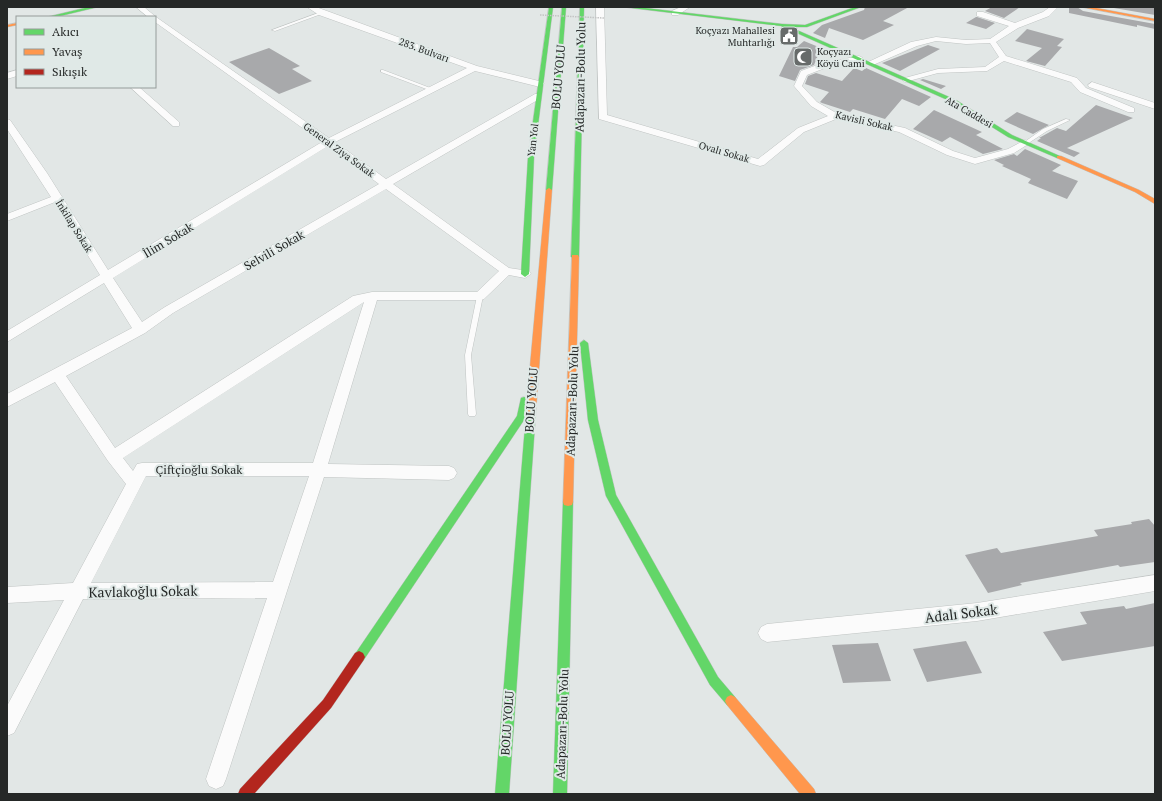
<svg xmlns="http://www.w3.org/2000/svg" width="1162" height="801" viewBox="0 0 1162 801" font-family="'PT Serif',serif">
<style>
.building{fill:#a8a9ab}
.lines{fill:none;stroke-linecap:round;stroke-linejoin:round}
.lane-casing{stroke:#c0c4c3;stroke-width:1}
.street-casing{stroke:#c0c4c3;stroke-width:1}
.fast-casing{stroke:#c0c4c3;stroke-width:1}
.slow-casing{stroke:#c0c4c3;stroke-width:1}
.jam-casing{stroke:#c0c4c3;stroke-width:1}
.lane{fill:#fbfbfb;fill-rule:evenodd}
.street{fill:#fbfbfb;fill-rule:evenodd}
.fast{fill:#63d668;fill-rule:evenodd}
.slow{fill:#ff974d;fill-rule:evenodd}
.jam{fill:#b3261e;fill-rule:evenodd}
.path-bridge{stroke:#c3c4c4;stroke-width:1.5;stroke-dasharray:1.5 1;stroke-linecap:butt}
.labels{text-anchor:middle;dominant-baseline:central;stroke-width:4;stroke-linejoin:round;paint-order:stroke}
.far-poi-label{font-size:10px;fill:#252827;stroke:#e0e9e7;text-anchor:end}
.far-street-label{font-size:10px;fill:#252827;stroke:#e0e9e7}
.street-label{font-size:12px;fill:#252827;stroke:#e0e9e7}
.near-street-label{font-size:14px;fill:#252827;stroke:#e0e9e7}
</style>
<rect width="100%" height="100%" fill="#e2e7e6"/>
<path class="building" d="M 865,7 L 909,7 L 883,21 L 894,25 L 863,40 L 829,28 L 825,38 L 813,33 L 822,25 L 864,10 Z
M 992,7 L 1020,7 L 1004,18 L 985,11 Z
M 1069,7 L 1077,7 L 1083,11 L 1155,24 L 1155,29 L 1137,25 L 1137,27 L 1069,13 Z
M 1108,7 L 1155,7 L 1155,15 Z
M 976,17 L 977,17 L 995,23 L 986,29 L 966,23 Z
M 1027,29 L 1064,39 L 1057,46 L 1062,47 L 1045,66 L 1026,61 L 1042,48 L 1015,41 Z
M 804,41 L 821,48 L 814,65 L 800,70 L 795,81 L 779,76 L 793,47 L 797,47 Z
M 928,45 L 940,49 L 900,71 L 882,63 Z
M 269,48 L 300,66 L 292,69 L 312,81 L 279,94 L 229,62 Z
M 854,68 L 862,71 L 866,68 L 931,97 L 919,106 L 902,99 L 885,119 L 853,109 L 850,112 L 822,103 L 820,102 L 829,92 L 805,84 L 808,76 L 816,73 L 842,81 Z
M 923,79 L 946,86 L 941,89 L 920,80 Z
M 1096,105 L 1133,118 L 1067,148 L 1080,153 L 1074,157 L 1037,141 L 1041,138 L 1039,138 L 1057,128 L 1066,131 Z
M 934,110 L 982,132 L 976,135 L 1003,149 L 983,154 L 950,137 L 942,142 L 913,129 Z
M 1017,112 L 1049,125 L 1033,134 L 1004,121 Z
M 1025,149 L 1061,165 L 1052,171 L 1078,181 L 1067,199 L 1028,183 L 1031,179 L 1002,166 L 1004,165 L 994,160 L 1014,154 L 1017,156 Z
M 1149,519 L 1155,526 L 1155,562 L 1120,567 L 1118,565 L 1020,583 L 1022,585 L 988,593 L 965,555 L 997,548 L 1001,553 L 1098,536 L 1094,530 L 1132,524 L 1131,522 Z
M 1155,603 L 1155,646 L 1062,661 L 1043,632 L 1087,624 L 1080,612 L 1124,606 L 1126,609 Z
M 966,641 L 982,673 L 927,682 L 913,649 Z
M 878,643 L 891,681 L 843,683 L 832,645 Z"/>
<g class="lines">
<defs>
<path id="lane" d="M 321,12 L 324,13 L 275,31 L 272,30 Z
M 381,70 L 383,70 L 433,89 L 429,90 L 381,72 Z
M 1066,119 L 1070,120 L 1047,131 L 1027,144 L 1023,143 L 1043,129 Z
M 480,294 L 483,296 L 471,355 L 476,414 L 475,416 L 469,416 L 468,414 L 465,355 L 477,296 Z"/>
<path id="street" d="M 136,7 L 144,7 L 156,17 L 329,138 L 467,68 L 319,15 L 307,7 L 316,7 L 477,66 L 543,82 L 544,84 L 540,87 L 475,71 L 335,142 L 386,179 L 535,94 L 541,94 L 541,98 L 393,184 L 509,268 L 529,271 L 531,274 L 525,278 L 509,275 L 484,299 L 480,300 L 377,300 L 328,464 L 449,466 L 454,468 L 457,473 L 454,478 L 449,480 L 324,477 L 226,779 L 223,786 L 216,789 L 209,786 L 206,779 L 267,598 L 83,599 L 14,733 L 7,736 L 7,706 L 64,600 L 7,603 L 7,587 L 73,583 L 126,484 L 108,461 L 55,382 L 7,407 L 7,394 L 132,328 L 104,283 L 7,342 L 7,331 L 100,275 L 55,202 L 7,221 L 7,214 L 51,197 L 7,129 L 7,119 L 10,120 L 47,173 L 108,270 L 322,142 L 155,22 L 155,17 L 148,17 ZM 328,146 L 379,184 L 165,307 L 142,322 L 113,278 ZM 386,189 L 499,271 L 477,292 L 372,292 L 353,296 L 115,448 L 66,376 L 145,333 L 173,313 ZM 364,302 L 313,463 L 142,463 L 137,464 L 133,471 L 123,458 ZM 146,476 L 309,476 L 273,582 L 91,583 Z
M 596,7 L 604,7 L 607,115 L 758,159 L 798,128 L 828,116 L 811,106 L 794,86 L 801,71 L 820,64 L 859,56 L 863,58 L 862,60 L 825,68 L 807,75 L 802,86 L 817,102 L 838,114 L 905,128 L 953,151 L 975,158 L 1008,149 L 1025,140 L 1030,143 L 1014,153 L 975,164 L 947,155 L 899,132 L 836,119 L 804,132 L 764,165 L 760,166 L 599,119 Z
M 681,7 L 690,7 L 678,15 L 672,15 L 672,11 Z
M 1050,7 L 1058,7 L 1049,16 L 1018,28 L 996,42 L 1006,56 L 1077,78 L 1086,88 L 1134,108 L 1134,112 L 1128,112 L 1080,92 L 1071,82 L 1004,61 L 987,71 L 938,73 L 905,82 L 901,79 L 938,69 L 985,67 L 999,57 L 990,43 L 966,44 L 936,41 L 917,46 L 873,65 L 866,63 L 911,42 L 936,37 L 966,40 L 990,39 L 1009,26 L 977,16 L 977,12 L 983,12 L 1015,23 L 1043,12 Z
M 17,70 L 17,76 L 7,79 L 7,73 Z
M 1092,82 L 1155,103 L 1155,109 L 1089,87 L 1088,85 Z
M 130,87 L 139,87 L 179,122 L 179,126 L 173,126 Z
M 1155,575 L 1155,591 L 977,621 L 767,642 L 761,639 L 758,633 L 761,627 L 767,624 L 977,603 Z"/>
<path id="fast" d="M 89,7 L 98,7 L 56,17 L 47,17 Z
M 549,7 L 553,7 L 534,157 L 529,274 L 525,277 L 521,274 L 528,157 Z
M 562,7 L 566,7 L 552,190 L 549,192 L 546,190 Z
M 580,7 L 584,7 L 579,257 L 575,259 L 571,257 Z
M 623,7 L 637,7 L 782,24 L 805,25 L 855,7 L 861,7 L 807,27 L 790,27 L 956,100 L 1012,135 L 1062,157 L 1057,158 L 1008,137 L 952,102 L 781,26 Z
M 584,340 L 588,343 L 598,420 L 616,495 L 718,677 L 735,697 L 737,701 L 735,705 L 731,707 L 727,705 L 710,685 L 606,496 L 588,420 L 580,343 Z
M 524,397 L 527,398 L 529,401 L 527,409 L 531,406 L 534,407 L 536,410 L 509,794 L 495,794 L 526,414 L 524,420 L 363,661 L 359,663 L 355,661 L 353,657 L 517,416 L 521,398 Z
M 568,498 L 572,499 L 573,502 L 567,794 L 553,794 L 563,502 L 564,499 Z"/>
<path id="slow" d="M 1081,7 L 1091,7 L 1155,19 L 1155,21 Z
M 17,23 L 17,25 L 7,27 L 7,25 Z
M 1057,156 L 1061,156 L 1139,190 L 1155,199 L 1155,204 L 1135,192 L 1057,158 Z
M 549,188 L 552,190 L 536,410 L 534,413 L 528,413 L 526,410 L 546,190 Z
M 572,255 L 578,255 L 579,257 L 573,502 L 572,505 L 568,506 L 564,505 L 563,502 Z
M 731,695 L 735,697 L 814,789 L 816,794 L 800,794 L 727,705 L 725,701 L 727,697 Z"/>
<path id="jam" d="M 359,651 L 363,653 L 365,657 L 363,661 L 331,708 L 254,794 L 238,794 L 240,789 L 323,700 L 355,653 Z"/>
</defs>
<use href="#lane" class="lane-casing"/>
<use href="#street" class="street-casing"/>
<use href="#fast" class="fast-casing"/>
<use href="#slow" class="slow-casing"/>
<use href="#jam" class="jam-casing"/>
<use href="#lane" class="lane"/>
<use href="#street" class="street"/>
<use href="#fast" class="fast"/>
<use href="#slow" class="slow"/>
<use href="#jam" class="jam"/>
<path class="path-bridge" d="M 540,15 L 604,18"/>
</g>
<defs>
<symbol id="civic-square" viewBox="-11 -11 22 22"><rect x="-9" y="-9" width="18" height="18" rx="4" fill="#676b6a" stroke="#e0e9e7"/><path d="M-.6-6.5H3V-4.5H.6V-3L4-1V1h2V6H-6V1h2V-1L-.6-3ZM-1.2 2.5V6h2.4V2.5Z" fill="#fff"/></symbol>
<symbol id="mosque-square" viewBox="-11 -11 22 22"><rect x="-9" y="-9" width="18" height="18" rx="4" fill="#676b6a" stroke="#e0e9e7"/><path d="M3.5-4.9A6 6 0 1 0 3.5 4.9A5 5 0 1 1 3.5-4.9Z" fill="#fff"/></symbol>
</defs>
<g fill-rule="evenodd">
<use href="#civic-square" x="778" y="25" width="22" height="22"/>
<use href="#mosque-square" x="792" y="46" width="22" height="22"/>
</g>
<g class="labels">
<g class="far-poi-label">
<text x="775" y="30">Koçyazı Mahallesi<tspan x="775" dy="12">Muhtarlığı</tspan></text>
<text x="817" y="51" text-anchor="start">Koçyazı<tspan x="817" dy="12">Köyü Cami</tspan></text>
</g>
<g class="far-street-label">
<text transform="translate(424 50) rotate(20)">283. Bulvarı</text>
<text transform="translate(969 112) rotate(30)">Ata Caddesi</text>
<text transform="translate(864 121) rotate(13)">Kavisli Sokak</text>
<text transform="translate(533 140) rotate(-83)">Yan Yol</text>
<text transform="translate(339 150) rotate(36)">General Ziya Sokak</text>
<text transform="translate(724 152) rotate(16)">Ovalı Sokak</text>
<text transform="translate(74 226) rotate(58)">İnkilap Sokak</text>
</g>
<g class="street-label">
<text transform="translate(558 77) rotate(-85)">BOLU YOLU</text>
<text transform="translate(580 77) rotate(-89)">Adapazarı-Bolu Yolu</text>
<text transform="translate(168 240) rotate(-31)">İlim Sokak</text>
<text transform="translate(274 250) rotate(-30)">Selvili Sokak</text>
<text transform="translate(531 400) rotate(-86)">BOLU YOLU</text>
<text transform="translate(572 401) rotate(-88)">Adapazarı-Bolu Yolu</text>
<text x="199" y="469">Çiftçioğlu Sokak</text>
<text transform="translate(507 723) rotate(-86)">BOLU YOLU</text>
<text transform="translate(562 724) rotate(-88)">Adapazarı-Bolu Yolu</text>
</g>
<g class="near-street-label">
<text transform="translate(143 591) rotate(-1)">Kavlakoğlu Sokak</text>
<text transform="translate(961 613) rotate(-7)">Adalı Sokak</text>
</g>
</g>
<rect width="1162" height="801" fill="none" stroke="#252827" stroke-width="16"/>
<rect x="16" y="16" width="140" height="72" fill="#e0e9e7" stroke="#959c9a"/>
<rect x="24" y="29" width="20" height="6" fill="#63d668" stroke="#959c9a"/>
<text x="52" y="36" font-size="12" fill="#252827">Akıcı</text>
<rect x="24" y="49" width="20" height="6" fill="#ff974d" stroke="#959c9a"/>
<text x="52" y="56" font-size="12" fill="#252827">Yavaş</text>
<rect x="24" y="69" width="20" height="6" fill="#b3261e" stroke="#959c9a"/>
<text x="52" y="76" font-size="12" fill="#252827">Sıkışık</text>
</svg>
